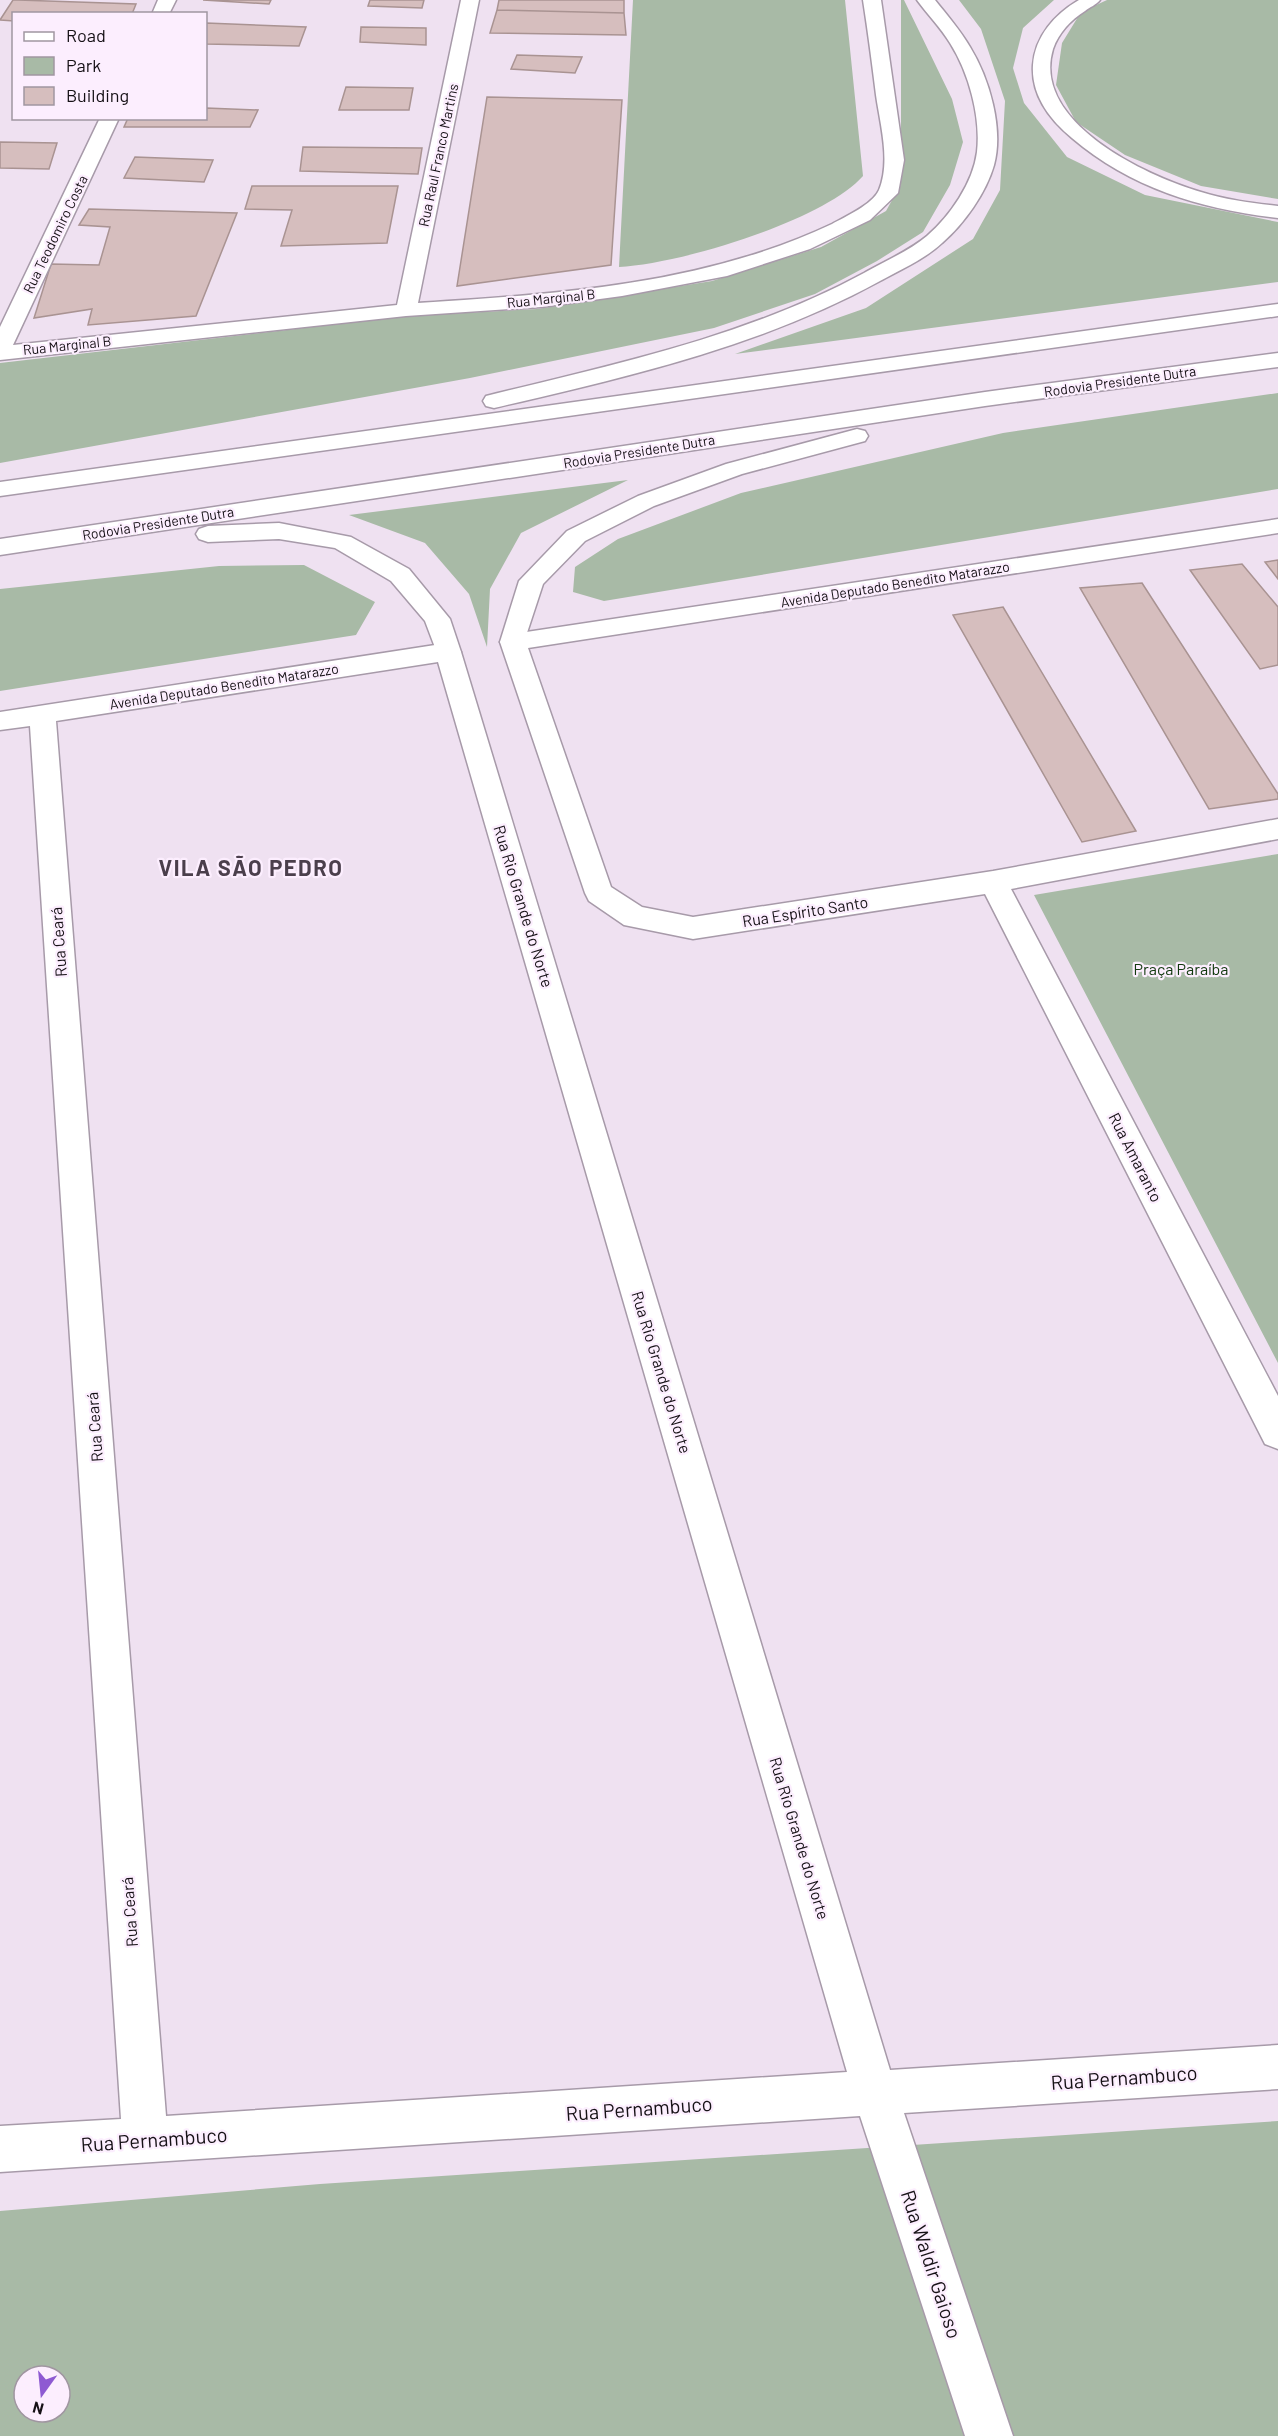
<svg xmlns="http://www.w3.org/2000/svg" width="1278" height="2436" viewBox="0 0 1278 2436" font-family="Barlow,sans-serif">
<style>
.green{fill:#a8baa6;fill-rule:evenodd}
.building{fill:#d6bebe;stroke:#a99392;stroke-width:1.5}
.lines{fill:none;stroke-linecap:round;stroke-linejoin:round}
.minor-casing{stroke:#a79aa9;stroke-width:3}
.motorway-casing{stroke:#a79aa9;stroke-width:3}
.minor{fill:#fff;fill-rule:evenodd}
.motorway{fill:#fff;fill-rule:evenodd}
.labels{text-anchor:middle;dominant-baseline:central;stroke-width:4.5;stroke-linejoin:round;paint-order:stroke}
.far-street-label{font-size:14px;fill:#161116;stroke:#fceefe}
.street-label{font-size:16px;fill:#161116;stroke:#fceefe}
.park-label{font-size:16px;fill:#11390e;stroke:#fceefe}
.near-street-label{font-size:20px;fill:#161116;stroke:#fceefe}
.district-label{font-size:22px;font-weight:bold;letter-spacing:1.5px;fill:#4b3f4c;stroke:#fceefe}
</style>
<rect width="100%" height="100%" fill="#efe1f1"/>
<path class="green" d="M 633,0 L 845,0 L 863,176 C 823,221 680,264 619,267 Z
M 901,0 L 904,0 L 952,99 L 963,142 L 950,185 L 923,232 L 877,261 L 815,294 L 714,328 L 470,378 L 0,463 L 0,363 L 408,316 L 537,309 L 712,281 L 821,247 L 886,211 L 901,184 Z
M 959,0 L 1054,0 L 1023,28 L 1013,68 L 1024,103 L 1067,157 L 1145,195 L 1278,222 L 1278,282 L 735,354 L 866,308 L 973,239 L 1000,190 L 1005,101 L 981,29 Z
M 1107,0 L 1278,0 L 1278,199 L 1201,186 L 1125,155 L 1076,122 L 1056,85 L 1062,43 L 1081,12 Z
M 1278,393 L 1278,489 L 604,601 L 573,592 L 575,567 L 618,539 L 741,493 L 1003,433 Z
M 628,480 L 521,533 L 490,589 L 487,647 L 469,594 L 425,543 L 349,515 Z
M 304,565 L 375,602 L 356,635 L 0,691 L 0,589 L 219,566 Z
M 1278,854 L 1278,1363 L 1034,895 Z
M 1278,2121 L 1278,2436 L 0,2436 L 0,2211 L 320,2184 ZM 24,2376 L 60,2376 L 60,2412 L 24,2412 Z"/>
<path class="building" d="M 13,0 L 18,0 L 136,4 L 132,14 L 14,14 L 14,21 L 0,20 Z
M 203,0 L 271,0 L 269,4 Z
M 370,0 L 424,0 L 422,8 L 368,6 Z
M 499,0 L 624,0 L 624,13 L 497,10 Z
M 497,10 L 624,13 L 626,35 L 490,33 Z
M 206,23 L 306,27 L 299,46 L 206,44 Z
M 361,27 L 426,28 L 426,45 L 360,42 Z
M 517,55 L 582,57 L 575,73 L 511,69 Z
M 346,87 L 413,88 L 409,110 L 339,110 Z
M 487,97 L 622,100 L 611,265 L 457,286 Z
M 206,108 L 258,110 L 250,127 L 124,127 L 128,118 L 206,118 Z
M 0,142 L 57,143 L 49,169 L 0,168 Z
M 303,147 L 422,148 L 418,174 L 300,171 Z
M 135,157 L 213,160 L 204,182 L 124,178 Z
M 252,186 L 398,186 L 387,243 L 281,246 L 292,210 L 245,209 Z
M 89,209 L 237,213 L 196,316 L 88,325 L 92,309 L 34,318 L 51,264 L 99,265 L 110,227 L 79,225 Z
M 1278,560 L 1278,579 L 1265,562 Z
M 1242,564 L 1278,607 L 1278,665 L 1260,669 L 1190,570 Z
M 1142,583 L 1278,794 L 1278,799 L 1209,809 L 1080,588 Z
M 1003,607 L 1136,831 L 1082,842 L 953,615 Z"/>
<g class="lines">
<defs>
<path id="minor" d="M 158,0 L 176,0 L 169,14 L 152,14 Z
M 461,0 L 479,0 L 418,303 C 558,294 703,285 832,224 C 845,217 873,204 879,190 C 891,161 880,124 876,95 C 872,63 868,32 863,0 L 881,0 L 904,160 L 898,193 L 870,220 L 810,249 L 727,276 L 622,296 L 541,307 L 406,316 L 0,360 L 0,327 L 100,118 L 119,118 L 13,345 L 397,305 Z
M 1278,519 L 1278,533 L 528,648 L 611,887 L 642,907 L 693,917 L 993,871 L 1278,819 L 1278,839 L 1011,889 L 1278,1396 L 1278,1449 L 1265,1444 L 985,894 L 693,939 L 624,925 L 589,901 L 585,893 L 500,642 L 504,636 L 513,634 Z
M 448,643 L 457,646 L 461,652 L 890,2070 L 1278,2045 L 1278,2089 L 904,2113 L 1013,2436 L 965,2436 L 860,2116 L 0,2172 L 0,2126 L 121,2119 L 30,726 L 0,730 L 0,712 ZM 438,662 L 847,2072 L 166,2116 L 56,721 Z"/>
<path id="motorway" d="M 917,0 L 935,0 C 947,15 960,30 970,47 C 989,78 1004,128 994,165 C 986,193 964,224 942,243 C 925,259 900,270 880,281 C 760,347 626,377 494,408 L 486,406 L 483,401 L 486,396 C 615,364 746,337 864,273 C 885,261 909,251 927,236 C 950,216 973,183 977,152 C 981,117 969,73 950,43 C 941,28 928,15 917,0 Z
M 1079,0 L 1100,0 C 1096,5 1090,7 1085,11 C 1071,20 1059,32 1053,49 C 1031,122 1146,176 1201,192 C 1226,200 1252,203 1278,206 L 1278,218 C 1202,209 1132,189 1072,138 C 1050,120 1031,95 1033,65 C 1035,36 1055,14 1079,0 Z
M 1278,304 L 1278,316 L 0,496 L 0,482 Z
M 1278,353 L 1278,367 L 985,406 L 0,555 L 0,539 L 985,392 Z
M 857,429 L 865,431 L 868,436 L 865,441 L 742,474 L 654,506 L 585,541 L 543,584 L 522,648 L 513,650 L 504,648 L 500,642 L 519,581 L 567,531 L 638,496 L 726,464 Z
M 279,523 L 351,537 L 409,569 L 450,619 L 461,652 L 457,658 L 448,661 L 439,658 L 425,621 L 391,581 L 335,548 L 279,539 L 208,542 L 199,539 L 196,534 L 199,529 L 208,526 Z"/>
</defs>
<use href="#minor" class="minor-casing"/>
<use href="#motorway" class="motorway-casing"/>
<use href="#minor" class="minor"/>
<use href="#motorway" class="motorway"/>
</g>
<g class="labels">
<g class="far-street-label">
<text transform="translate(438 155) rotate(-78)">Rua Raul Franco Martins</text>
<text transform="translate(55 234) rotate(-64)">Rua Teodomiro Costa</text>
<text transform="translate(551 298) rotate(-6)">Rua Marginal B</text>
<text transform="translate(67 345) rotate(-6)">Rua Marginal B</text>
<text transform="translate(1120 381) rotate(-8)">Rodovia Presidente Dutra</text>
<text transform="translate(639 451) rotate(-9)">Rodovia Presidente Dutra</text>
<text transform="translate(158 523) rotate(-9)">Rodovia Presidente Dutra</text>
<text transform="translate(895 584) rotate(-9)">Avenida Deputado Benedito Matarazzo</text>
<text transform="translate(224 686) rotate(-9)">Avenida Deputado Benedito Matarazzo</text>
</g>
<g class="street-label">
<text transform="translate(524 906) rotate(73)">Rua Rio Grande do Norte</text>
<text transform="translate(805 911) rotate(-9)">Rua Espírito Santo</text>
<text transform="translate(58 942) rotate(-94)">Rua Ceará</text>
<text transform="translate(1136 1157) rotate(63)">Rua Amaranto</text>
<text transform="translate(662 1372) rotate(73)">Rua Rio Grande do Norte</text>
<text transform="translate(94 1427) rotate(-94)">Rua Ceará</text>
<text transform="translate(800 1838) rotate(73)">Rua Rio Grande do Norte</text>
<text transform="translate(129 1912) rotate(-94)">Rua Ceará</text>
</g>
<g class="park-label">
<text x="1181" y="968">Praça Paraíba</text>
</g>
<g class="near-street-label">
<text transform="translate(1124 2077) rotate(-4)">Rua Pernambuco</text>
<text transform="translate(639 2108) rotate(-4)">Rua Pernambuco</text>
<text transform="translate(154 2139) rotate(-4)">Rua Pernambuco</text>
<text transform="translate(932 2264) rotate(72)">Rua Waldir Gaioso</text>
</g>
<g class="district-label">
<text x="251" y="867">VILA SÃO PEDRO</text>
</g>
</g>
<rect x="12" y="12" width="195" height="108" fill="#fceefe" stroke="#a096a1" stroke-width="1.5"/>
<rect x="24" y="32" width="30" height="9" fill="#ffffff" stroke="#a096a1" stroke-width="1.5"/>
<text x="66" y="42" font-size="18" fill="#161116">Road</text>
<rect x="24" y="57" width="30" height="18" fill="#a8baa6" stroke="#a096a1" stroke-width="1.5"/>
<text x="66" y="72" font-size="18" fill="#161116">Park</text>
<rect x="24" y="87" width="30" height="18" fill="#d6bebe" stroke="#a096a1" stroke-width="1.5"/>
<text x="66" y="102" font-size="18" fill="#161116">Building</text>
<g transform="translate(42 2394) rotate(195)"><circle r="28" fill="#fceefe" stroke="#a096a1" stroke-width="1.5"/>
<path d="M0-4.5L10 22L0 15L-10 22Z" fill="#8e5ad2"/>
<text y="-9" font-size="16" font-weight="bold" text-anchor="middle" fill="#161116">N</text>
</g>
</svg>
